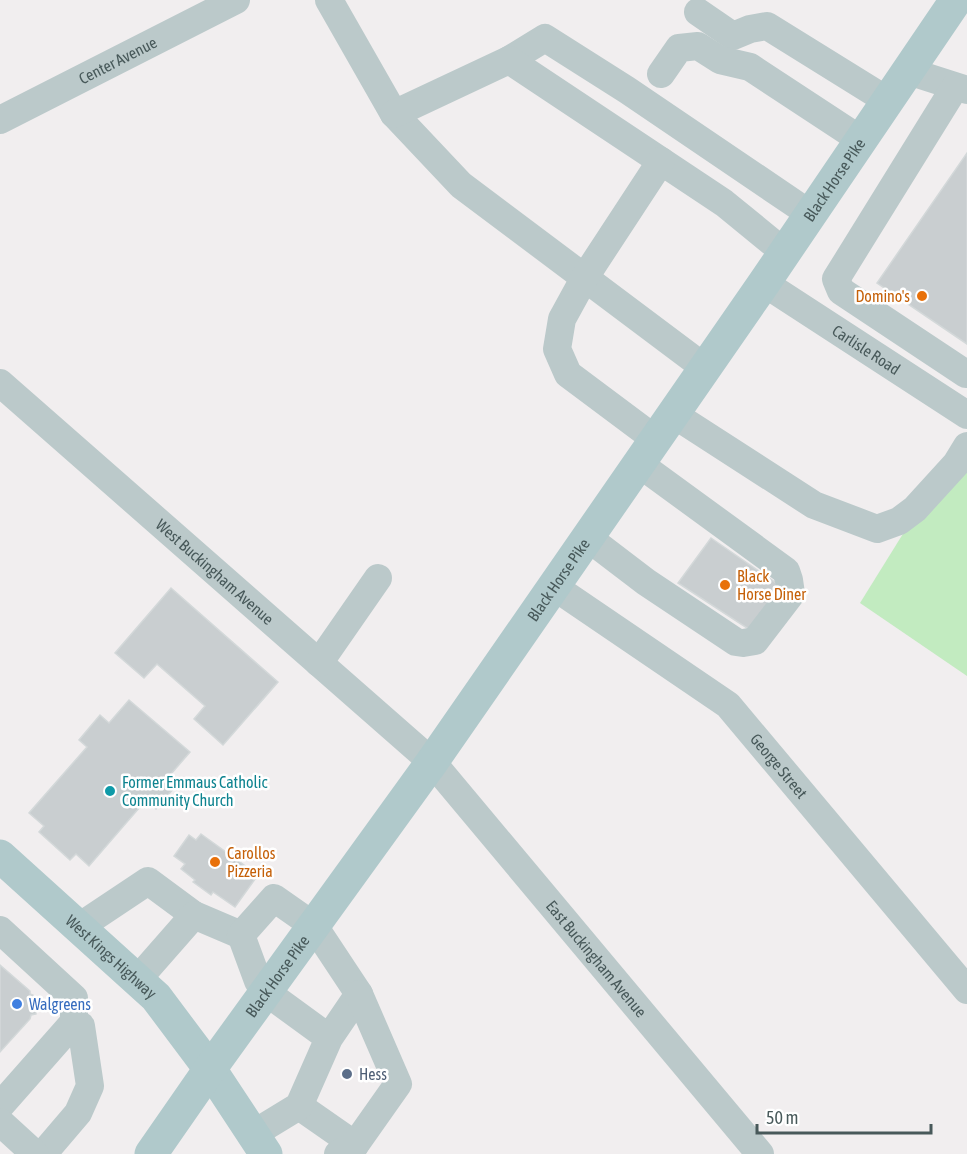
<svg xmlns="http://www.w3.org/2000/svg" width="967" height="1154" viewBox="0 0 967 1154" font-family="'Asap Condensed',sans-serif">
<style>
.green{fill:#c2ebc0}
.building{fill:#c9ced0;stroke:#d3d8d9;stroke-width:1.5}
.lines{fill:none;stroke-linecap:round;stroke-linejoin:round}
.minor{stroke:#bbc9ca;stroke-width:28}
.major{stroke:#b0c9cb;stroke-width:33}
.food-dot{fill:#e8710a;stroke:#fff;stroke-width:2}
.culture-dot{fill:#0f9aa8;stroke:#fff;stroke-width:2}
.shop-dot{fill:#3f7fe0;stroke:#fff;stroke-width:2}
.service-dot{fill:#5c6f8a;stroke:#fff;stroke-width:2}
.labels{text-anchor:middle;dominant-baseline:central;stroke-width:5;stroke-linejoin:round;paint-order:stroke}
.street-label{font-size:16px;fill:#48595a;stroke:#fff}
.food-label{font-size:16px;fill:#c56008;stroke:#fff;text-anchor:start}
.culture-label{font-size:16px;fill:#0d838f;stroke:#fff;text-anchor:start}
.shop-label{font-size:16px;fill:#366cbe;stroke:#fff;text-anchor:start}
.service-label{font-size:16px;fill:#4e5e75;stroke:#fff;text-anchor:start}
</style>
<rect width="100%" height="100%" fill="#f1eeef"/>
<path class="green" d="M 967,435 L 967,676 L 860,603 L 901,537 Z"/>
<path class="building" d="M 967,153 L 967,344 L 877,283 Z
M 711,538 L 779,585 L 750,630 L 678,583 Z
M 171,588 L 278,682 L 223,745 L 194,719 L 205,706 L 157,664 L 144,678 L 115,653 Z
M 129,700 L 190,752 L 171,774 L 180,781 L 156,809 L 146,800 L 89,866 L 76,854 L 70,860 L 39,832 L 44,826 L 29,813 L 87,747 L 79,740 L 100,715 L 109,723 Z
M 201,834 L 258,875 L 235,907 L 213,892 L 211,895 L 193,882 L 195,880 L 181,869 L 185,864 L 174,856 L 189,835 L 196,840 Z
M 0,965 L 30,991 L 30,994 L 33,995 L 36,1014 L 31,1015 L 30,1019 L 0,1052 Z"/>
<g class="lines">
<g class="minor">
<path d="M 329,0 L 394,114 L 461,185 L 705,368"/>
<path d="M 698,12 L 733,36 L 750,29 L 767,26 L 888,101"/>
<path d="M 509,60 L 545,38 L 627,90 L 810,214"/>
<path d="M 908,71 L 967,90"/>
<path d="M 661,74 L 679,48 L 698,46 L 720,60 L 750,67 L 861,140"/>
<path d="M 955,87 L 836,279 L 841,291 L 966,374 L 967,373"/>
<path d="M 394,114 L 509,60 L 724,203 L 784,252"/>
<path id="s1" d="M 0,120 L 236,0"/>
<path id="s2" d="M 764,283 L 967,415"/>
<path id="s3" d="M 0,383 L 432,762 L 760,1154"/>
<path d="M 673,414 L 814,505 L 877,529 L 899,521 L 915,509 L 956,464 L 967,446"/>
<path d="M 655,439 L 568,374 L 557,349 L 562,319 L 585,277 L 661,161"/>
<path d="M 587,537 L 646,582 L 736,642 L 743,643 L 755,641 L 791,594 L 789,580 L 786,571 L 638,463"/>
<path id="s4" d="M 553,586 L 728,705 L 967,990"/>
<path d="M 319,663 L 378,578"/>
<path d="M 79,927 L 148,881 L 194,915"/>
<path d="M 0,930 L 74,998 L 74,1022"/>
<path d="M 137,980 L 194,915 L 241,935"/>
<path d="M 0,1106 L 74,1022 L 81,1026 L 90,1086 L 78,1113 L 43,1154"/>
<path d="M 299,1106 L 355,1145"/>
<path d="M 0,1122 L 35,1154"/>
<path d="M 253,1134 L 299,1106 L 329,1038 L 359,994 L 314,926 L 274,898 L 241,935 L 258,981 L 266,992 L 329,1038"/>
<path d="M 338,1154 L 355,1145 L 398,1084 L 359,994"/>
</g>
<g class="major">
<path id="s5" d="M 0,856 L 156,997 L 210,1069 L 266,1154"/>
<path id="s6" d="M 151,1154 L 210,1069 L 432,762 L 764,283 L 956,0"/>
</g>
</g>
<g class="food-dot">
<circle cx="922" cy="296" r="6"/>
<circle cx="725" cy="585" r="6"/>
<circle cx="215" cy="862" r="6"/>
</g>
<circle class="culture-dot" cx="110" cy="791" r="6"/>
<circle class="shop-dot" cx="17" cy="1004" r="6"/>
<circle class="service-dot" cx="347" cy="1074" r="6"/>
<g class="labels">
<g class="street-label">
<text stroke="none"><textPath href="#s1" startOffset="132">Center Avenue</textPath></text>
<text stroke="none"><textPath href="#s6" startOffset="1190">Black Horse Pike</textPath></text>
<text stroke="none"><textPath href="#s2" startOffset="122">Carlisle Road</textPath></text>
<text stroke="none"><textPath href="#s3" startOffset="286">West Buckingham Avenue</textPath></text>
<text stroke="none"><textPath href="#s6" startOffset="704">Black Horse Pike</textPath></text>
<text stroke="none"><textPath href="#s4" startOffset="291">George Street</textPath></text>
<text stroke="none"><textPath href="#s5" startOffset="150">West Kings Highway</textPath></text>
<text stroke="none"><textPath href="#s3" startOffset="831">East Buckingham Avenue</textPath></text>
<text stroke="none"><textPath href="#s6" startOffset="218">Black Horse Pike</textPath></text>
</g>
<g class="food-label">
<text x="910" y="296" text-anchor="end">Domino's</text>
<text x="737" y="576">Black<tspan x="737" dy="18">Horse Diner</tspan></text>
<text x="227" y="853">Carollos<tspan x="227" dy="18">Pizzeria</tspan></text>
</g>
<g class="culture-label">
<text x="122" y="782">Former Emmaus Catholic<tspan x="122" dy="18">Community Church</tspan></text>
</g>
<g class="shop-label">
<text x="29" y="1004">Walgreens</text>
</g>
<g class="service-label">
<text x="359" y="1074">Hess</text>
</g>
</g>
<path d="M757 1124v9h174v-9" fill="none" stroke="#48595a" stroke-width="3"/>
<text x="766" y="1124" font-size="18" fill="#48595a" stroke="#ffffff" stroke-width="4.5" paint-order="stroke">50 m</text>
</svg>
